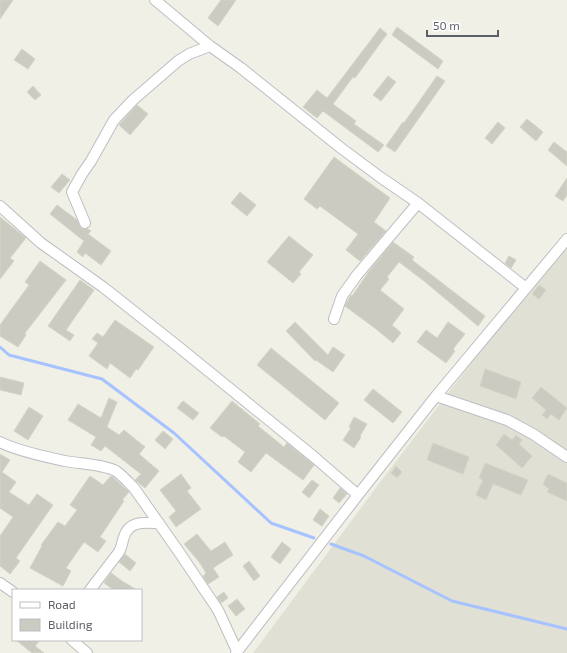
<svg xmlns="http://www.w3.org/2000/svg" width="567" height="653" viewBox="0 0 567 653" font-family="'Exo 2',sans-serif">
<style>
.education{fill:#e0e0d4}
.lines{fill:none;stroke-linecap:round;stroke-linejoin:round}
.stream{stroke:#a6c2ff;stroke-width:3}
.building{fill:#cbcbc2;stroke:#d5d4c4}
.minor-casing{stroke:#bdbec4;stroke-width:12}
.minor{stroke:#fff;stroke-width:10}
</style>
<rect width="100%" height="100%" fill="#f0f0e6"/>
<path class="education" d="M 567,238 L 567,653 L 253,653 L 384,477 Z"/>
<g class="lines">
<path class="stream" d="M 0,347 L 9,355 L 102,379 L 174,433 L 271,523 L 314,538
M 331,544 L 364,556 L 452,601 L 567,629"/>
</g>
<path class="building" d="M 0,0 L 13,0 L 0,19 Z
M 221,0 L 236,0 L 218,26 L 208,18 Z
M 397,27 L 443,61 L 438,69 L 392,35 Z
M 380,28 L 387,34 L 355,78 L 353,77 L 333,104 L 356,121 L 354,124 L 384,145 L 378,152 L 323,111 L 317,118 L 303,107 L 317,90 L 327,98 Z
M 22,49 L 35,59 L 28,69 L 14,60 Z
M 388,76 L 396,82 L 381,101 L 373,95 Z
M 437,76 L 445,81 L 395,152 L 386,146 L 403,122 L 404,123 Z
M 33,86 L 41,95 L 35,100 L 27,92 Z
M 137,105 L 148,114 L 130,135 L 119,125 Z
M 527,119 L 543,132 L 536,141 L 520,127 Z
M 498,122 L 505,128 L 492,144 L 485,138 Z
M 554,142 L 567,152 L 567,166 L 548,150 Z
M 334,157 L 390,198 L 374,222 L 386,231 L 360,261 L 346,250 L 358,234 L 320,206 L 317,209 L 304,199 Z
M 62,174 L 70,180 L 59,193 L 51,187 Z
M 567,178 L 567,195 L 563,201 L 555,196 Z
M 240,192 L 256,205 L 247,216 L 231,203 Z
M 57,205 L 77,220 L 81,228 L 84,229 L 88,229 L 91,231 L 88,234 L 111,251 L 101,265 L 85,253 L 83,257 L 77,252 L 84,241 L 50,214 Z
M 0,217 L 26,238 L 10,258 L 14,261 L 0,279 Z
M 289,236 L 313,255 L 299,272 L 301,274 L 293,283 L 267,262 Z
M 393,242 L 414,257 L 412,260 L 485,316 L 478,326 L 424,281 L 399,262 L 387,277 L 389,279 L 380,290 L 404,309 L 392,325 L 401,333 L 393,343 L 376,329 L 345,306 L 348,300 L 351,295 L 352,296 L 370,270 Z
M 509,256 L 516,260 L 511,268 L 505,263 Z
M 40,261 L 66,280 L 25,333 L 26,335 L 18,347 L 0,336 L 0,325 L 29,285 L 25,282 Z
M 80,280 L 94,290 L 66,330 L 74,335 L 70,341 L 48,326 Z
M 539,285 L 546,290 L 539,299 L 532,294 Z
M 115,320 L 154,347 L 138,370 L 136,369 L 130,378 L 110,363 L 107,369 L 89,356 L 98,343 L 92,339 L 97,333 L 103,337 Z
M 295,322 L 328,355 L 333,347 L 345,355 L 333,372 L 316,360 L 315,361 L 286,331 Z
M 448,322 L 465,334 L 453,349 L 455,351 L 446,363 L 417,342 L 426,330 L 437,338 Z
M 271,348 L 339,403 L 325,420 L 257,365 Z
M 485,369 L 521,382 L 516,399 L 480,386 Z
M 0,377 L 24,383 L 21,395 L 0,390 Z
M 541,387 L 567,408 L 559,420 L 551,414 L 547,419 L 542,415 L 546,410 L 532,398 Z
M 373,389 L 402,412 L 393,423 L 364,400 Z
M 109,398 L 117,402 L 107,427 L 119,435 L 124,430 L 145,447 L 139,454 L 159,471 L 145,488 L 135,480 L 141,474 L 105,446 L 101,451 L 91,445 L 96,437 L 68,420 L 78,404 L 101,418 Z
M 183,401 L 199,413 L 193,420 L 177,408 Z
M 232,401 L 260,424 L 258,426 L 284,447 L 287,443 L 314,465 L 303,480 L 266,453 L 251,472 L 238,462 L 245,452 L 224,436 L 222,437 L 210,428 Z
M 29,407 L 43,416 L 28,440 L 14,431 Z
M 354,417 L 367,424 L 360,436 L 361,437 L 354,448 L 343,440 L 351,428 L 349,427 Z
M 163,431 L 173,439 L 165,449 L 155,440 Z
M 504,434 L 512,440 L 516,435 L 522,440 L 519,444 L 532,456 L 522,468 L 496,445 Z
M 433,443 L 469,457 L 463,474 L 427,460 Z
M 0,454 L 10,460 L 2,472 L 16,482 L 9,492 L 29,505 L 37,494 L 53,505 L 16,558 L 20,561 L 10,574 L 0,566 L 0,536 L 13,517 L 0,508 Z
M 485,463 L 528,480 L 521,495 L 493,484 L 486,500 L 476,495 L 483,480 L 479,478 Z
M 396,466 L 402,472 L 397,478 L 391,473 Z
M 181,474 L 191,488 L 187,491 L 201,509 L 176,527 L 169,517 L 176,511 L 160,490 Z
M 548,474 L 567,483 L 567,501 L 547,492 L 549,489 L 543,484 Z
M 90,476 L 103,485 L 111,476 L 113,477 L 129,492 L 122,500 L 124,501 L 100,537 L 106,541 L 98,552 L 84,542 L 66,568 L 71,571 L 63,586 L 30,568 L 42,546 L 41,545 L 58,522 L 65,526 L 77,510 L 70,505 Z
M 312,480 L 319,485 L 309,498 L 302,492 Z
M 340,488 L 347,494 L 339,503 L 333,498 Z
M 320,509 L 329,516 L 322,526 L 313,520 Z
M 197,534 L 211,551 L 225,542 L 233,555 L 213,568 L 219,577 L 208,584 L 203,576 L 206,573 L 200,563 L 184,544 Z
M 282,542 L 291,549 L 280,564 L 271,557 Z
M 125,554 L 136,563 L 130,571 L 119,562 Z
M 249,561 L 260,576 L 254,581 L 243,566 Z
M 111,573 L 122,581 L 137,590 L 114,590 L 104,583 Z
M 224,592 L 228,598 L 221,603 L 217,597 Z
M 237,599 L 245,609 L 236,616 L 228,606 Z
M 16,640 L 40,640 L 35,646 L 44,653 L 32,653 Z"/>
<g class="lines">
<defs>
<path id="minor" d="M 155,0 L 210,46 L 241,68 L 341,148 L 380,177 L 418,203 L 526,288
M 0,206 L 41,243 L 103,287 L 175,344 L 313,456 L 358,495
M 85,223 L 72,192 L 82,174 L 91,161 L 114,120 L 133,100 L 178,61 L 189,54 L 210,46
M 334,319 L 342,296 L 357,275 L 418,203
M 436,396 L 507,420 L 533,434 L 567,457
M 0,442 C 17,451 46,457 65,461 C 80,464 102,464 116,471 C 123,476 128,482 134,488 L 179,552 L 218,610 L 237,651
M 0,583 L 13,592
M 90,590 L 119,552 C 122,547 122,542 124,537 C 129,520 145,523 159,523
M 72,640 L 87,653
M 236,653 L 358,495 L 436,396 L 567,239"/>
</defs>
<use href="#minor" class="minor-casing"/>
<use href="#minor" class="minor"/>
</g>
<rect x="12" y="589" width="130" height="52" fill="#ffffff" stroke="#bebfc2"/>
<rect x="20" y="602" width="20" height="6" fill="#ffffff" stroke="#bebfc2"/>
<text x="48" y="609" font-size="12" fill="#5d5f66">Road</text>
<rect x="20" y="619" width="20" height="12" fill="#cbcbc2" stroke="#bebfc2"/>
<text x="48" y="629" font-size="12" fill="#5d5f66">Building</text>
<path d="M427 30v6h71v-6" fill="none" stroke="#5d5f66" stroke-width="2"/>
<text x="433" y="30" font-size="12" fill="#5d5f66" stroke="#ffffff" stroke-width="3" paint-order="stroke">50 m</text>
</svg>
